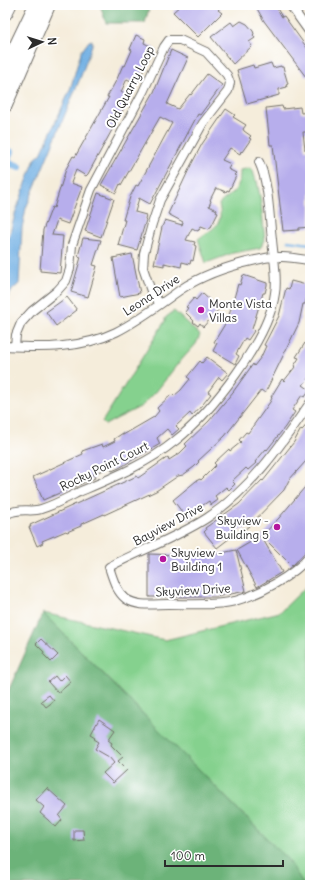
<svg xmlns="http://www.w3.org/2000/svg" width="315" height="890" viewBox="0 0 315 890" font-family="Delius,sans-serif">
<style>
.green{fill:#85d18e;stroke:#587e5c}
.forest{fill:#6cb379;stroke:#4c6f52}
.water{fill:#70afe3;stroke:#4e6d87}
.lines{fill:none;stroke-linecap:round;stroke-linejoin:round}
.stream{stroke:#70afe3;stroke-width:2.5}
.canal{stroke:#70afe3;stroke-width:8}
.building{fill:#b7aeec}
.street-casing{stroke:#726f69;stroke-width:10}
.highway-casing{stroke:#726f69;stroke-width:16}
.street{stroke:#fff;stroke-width:8}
.highway{stroke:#fff;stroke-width:14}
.poi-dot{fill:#b5179e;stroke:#fff;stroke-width:1.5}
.labels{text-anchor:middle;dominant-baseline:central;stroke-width:4;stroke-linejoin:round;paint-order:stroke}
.street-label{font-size:12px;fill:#2b2b2b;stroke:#fff}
.poi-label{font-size:12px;fill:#2b2b2b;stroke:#fff;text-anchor:start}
</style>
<rect width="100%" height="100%" fill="#fff"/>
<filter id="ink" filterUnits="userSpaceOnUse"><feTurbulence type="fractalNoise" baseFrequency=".025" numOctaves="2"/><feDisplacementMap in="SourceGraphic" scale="8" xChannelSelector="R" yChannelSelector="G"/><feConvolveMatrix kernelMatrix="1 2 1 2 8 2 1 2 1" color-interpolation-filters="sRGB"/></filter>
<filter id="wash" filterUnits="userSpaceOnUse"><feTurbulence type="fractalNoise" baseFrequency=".012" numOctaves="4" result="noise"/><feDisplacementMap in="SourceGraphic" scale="16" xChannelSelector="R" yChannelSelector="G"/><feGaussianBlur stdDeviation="0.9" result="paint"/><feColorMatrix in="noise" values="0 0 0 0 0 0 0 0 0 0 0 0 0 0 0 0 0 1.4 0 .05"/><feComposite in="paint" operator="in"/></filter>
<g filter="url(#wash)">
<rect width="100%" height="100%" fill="#f5eddb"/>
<path class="green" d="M 250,168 L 253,171 L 256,181 L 257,181 L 261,202 L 265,241 L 263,241 L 262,245 L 260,248 L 233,253 L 206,263 L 198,239 C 213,228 224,226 219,204 C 233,191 240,192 240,170 Z
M 174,311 L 200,335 L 196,344 L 176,366 L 156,392 L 142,406 L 118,418 L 105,425 L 102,422 L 165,321 L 165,318 Z
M 310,583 L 310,885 L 303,885 L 289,861 L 43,613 L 165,640 L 280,612 Z"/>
<path class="forest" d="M 100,5 L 150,5 L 145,23 L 106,23 Z
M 43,613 L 289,861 L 304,885 L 5,885 L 5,698 Z"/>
<path class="water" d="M 92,40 L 92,45 L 81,76 L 26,208 L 22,228 L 19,284 L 13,289 L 5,302 L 5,251 L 16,211 L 35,159 L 41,154 L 70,90 L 81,52 L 89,41 Z"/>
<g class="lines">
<path class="stream" d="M 288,241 L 310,244"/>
<path class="canal" d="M 10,152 L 5,161 L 19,167"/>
</g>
<g id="blocks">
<path class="building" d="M 181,5 L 223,5 L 218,10 L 222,13 L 198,37 L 173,12 Z
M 255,5 L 275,5 L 282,17 L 284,16 L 310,52 L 310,74 L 306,77 L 264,21 Z
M 241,21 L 247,24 L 253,31 L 254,34 L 253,35 L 255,38 L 249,42 L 252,46 L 233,64 L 211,37 L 231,22 L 234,26 Z
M 136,35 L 145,39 L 144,43 L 154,48 L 137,84 L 127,79 L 121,92 L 130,97 L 88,174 L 86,176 L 76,170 L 71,183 L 82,187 L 79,195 L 68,224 L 57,220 L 52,235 L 63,236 L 60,273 L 40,271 L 43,230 L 52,207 L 54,208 L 66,169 L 73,156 L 75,157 L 109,97 L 107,97 L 117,79 L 123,65 L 125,66 L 132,50 L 130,49 Z
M 171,50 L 188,58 L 167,104 L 178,109 L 190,94 L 191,95 L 207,74 L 222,85 L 200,115 L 198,114 L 150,204 L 139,198 L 135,212 L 146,215 L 145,219 L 146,220 L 137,250 L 118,245 L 125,220 L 123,220 L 130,197 L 136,185 L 138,186 L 172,123 L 160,117 L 121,185 L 120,184 L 116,193 L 101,185 L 154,92 Z
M 271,63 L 273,68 L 281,66 L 281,67 L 283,67 L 288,84 L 286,85 L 287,87 L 279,89 L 279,95 L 247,104 L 237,70 L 253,65 L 254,68 Z
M 282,106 L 283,109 L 300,107 L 301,113 L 310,112 L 310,132 L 303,132 L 305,150 L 308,150 L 308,158 L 310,158 L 310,227 L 299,228 L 299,230 L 283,231 L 273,145 L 270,145 L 266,108 Z
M 226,109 L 235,115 L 233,117 L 246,125 L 243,129 L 244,131 L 251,136 L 249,138 L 251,139 L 242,152 L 241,151 L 240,154 L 230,148 L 222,160 L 231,164 L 228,169 L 236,173 L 234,175 L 236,176 L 229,191 L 227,190 L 226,192 L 216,188 L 210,200 L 211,201 L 209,206 L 217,210 L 216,212 L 218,213 L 211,227 L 210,227 L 209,229 L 201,226 L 198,231 L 192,228 L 186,240 L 195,242 L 194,245 L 196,246 L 193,261 L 191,260 L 190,264 L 182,262 L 181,267 L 164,263 L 164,266 L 154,264 L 162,227 L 165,220 L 182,225 L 183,222 L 168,214 L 191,165 L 202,144 Z
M 98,193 L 114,199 L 101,237 L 85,231 Z
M 83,238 L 101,240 L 93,265 L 97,266 L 88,297 L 71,292 L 81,257 L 78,256 Z
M 132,254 L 140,293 L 120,297 L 113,258 Z
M 243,275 L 267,283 L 267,285 L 265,293 L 263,293 L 252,329 L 254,331 L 248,340 L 245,338 L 236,354 L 239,356 L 235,364 L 213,351 L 217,343 L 214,342 L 228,319 L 238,284 L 240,285 Z
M 291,281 L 310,286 L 305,304 L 303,304 L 299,323 L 265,393 L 261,390 L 225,436 L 198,461 L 199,462 L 194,467 L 183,475 L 178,476 L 156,491 L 104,515 L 104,514 L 84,523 L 81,524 L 81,526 L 67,532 L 66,531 L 42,541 L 43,543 L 37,546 L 29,527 L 31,527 L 30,525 L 137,476 L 138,478 L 168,457 L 169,460 L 180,453 L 187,446 L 185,444 L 209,421 L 233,392 L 253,364 L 254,366 L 261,357 L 266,346 L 264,345 L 279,316 L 286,288 L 289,289 Z
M 202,293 L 219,309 L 203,327 L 200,323 L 198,326 L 193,322 L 194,321 L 185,312 L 188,308 L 186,307 L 194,298 L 196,300 Z
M 67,297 L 77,310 L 56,326 L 46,312 Z
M 305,343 L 310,346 L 310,376 L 303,385 L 310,390 L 305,397 L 302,395 L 292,410 L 295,412 L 285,427 L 267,450 L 266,449 L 255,462 L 256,463 L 248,470 L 246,468 L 232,481 L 235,484 L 229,490 L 226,487 L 215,496 L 218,500 L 211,505 L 209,501 L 193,512 L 195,515 L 188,520 L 173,500 L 196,481 L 200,479 L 201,480 L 216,465 L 214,463 L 229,449 L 230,451 L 241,442 L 239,440 L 246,432 L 248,433 L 270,402 L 272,398 L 271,397 L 282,379 L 284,381 L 295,367 L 294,366 L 299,358 L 296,357 Z
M 207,357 L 228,373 L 222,380 L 219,377 L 208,392 L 211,394 L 203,404 L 192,416 L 190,413 L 176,426 L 179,429 L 172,435 L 167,429 L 157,438 L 160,444 L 119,468 L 112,471 L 110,467 L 93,474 L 95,478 L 43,500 L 33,477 L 83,454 L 82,451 L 102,444 L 103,447 L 115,441 L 114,439 L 123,433 L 123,435 L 154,417 L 159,411 L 157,408 L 172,394 L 174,396 L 181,390 L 190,379 L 187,377 L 200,361 L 202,363 Z
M 310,420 L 310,455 L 306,461 L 289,480 L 284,490 L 249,526 L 244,530 L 243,528 L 217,548 L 204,532 L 206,530 L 205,528 L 239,504 L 262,480 L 263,481 L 294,442 L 301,429 L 302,430 L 304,428 Z
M 310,481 L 310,547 L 292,566 L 262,536 L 279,518 Z
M 261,536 L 282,572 L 257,587 L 237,550 Z
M 236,550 L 246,591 L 216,597 L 149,597 L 149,554 L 207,556 Z
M 41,639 L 58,655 L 51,662 L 43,654 L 44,652 L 36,644 Z
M 65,675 L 71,682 L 58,693 L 48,682 L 55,676 L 59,681 Z
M 49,695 L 54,701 L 46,707 L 41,701 Z
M 99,719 L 115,730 L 108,740 L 112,743 L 111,745 L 123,757 L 118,761 L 127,770 L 113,783 L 103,773 L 114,763 L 109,757 L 95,749 L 99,742 L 94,739 L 96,737 L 91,734 Z
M 47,788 L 67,806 L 59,816 L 62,820 L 56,827 L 40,813 L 44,807 L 36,800 Z
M 74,830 L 83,830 L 84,840 L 74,841 Z"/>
</g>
</g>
<g filter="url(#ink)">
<use href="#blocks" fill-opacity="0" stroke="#726f69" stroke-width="1"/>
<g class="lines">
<defs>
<path id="street" d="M 290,5 L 310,33
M 5,346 C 42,348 81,349 116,332 C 138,321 159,305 180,290 C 202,275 229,266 256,260 C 261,259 268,257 273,257 C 285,256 298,259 310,260
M 15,346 L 16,335 L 21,323 L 32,311 L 57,291 L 66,281 L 70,269 L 72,245 L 91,190 L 143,92 L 164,47 L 169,40 L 180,40 L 206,52 L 227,75 L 230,83 L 228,91 L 203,123 L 193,141 L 160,200 L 152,224 L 144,253 L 143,268 L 151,291 L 160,304
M 310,403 C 281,445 250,490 207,518 C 176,538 141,550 109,567 C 113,579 116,591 126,599 C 138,607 154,604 168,604 C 190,604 213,606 235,601 C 260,594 293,576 310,556
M 5,515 C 9,513 13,511 17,511 C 24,509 33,512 41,509 C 54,505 67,498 79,492 C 112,478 147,464 175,441 C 211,413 269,339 275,293 C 278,277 273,255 272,239 C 269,215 269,183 259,162"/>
<path id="highway" d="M 5,13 L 9,5
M 5,70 L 36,5
M 5,105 L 48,5"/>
</defs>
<use href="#street" class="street-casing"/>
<use href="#highway" class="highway-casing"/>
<use href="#street" class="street"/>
<use href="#highway" class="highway"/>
</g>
</g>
<g class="poi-dot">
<circle cx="201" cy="310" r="4"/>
<circle cx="277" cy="527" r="4"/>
<circle cx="163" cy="559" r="4"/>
</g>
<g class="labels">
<g class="street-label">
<text transform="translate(130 87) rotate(-63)">Old Quarry Loop</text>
<text transform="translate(151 295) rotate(-33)">Leona Drive</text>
<text transform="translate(104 466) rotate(-26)">Rocky Point Court</text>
<text transform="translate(168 524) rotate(-28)">Bayview Drive</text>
<text transform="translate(193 590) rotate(-3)">Skyview Drive</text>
</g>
<g class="poi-label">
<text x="209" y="303">Monte Vista<tspan x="209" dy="14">Villas</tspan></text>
<text x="269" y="520" text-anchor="end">Skyview -<tspan x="269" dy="14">Building 5</tspan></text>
<text x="171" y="552">Skyview -<tspan x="171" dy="14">Building 1</tspan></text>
</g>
</g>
<rect width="315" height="890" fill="none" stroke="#fff" stroke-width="20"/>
<g transform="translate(42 42) rotate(86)" stroke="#ffffff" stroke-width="3" paint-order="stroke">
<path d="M0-3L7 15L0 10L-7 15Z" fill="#2b2b2b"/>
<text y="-6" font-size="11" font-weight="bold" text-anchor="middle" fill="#2b2b2b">N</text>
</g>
<path d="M165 860v6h118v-6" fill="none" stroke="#2b2b2b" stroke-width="2"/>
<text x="171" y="860" font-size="12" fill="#2b2b2b" stroke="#ffffff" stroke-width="3" paint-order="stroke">100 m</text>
</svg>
